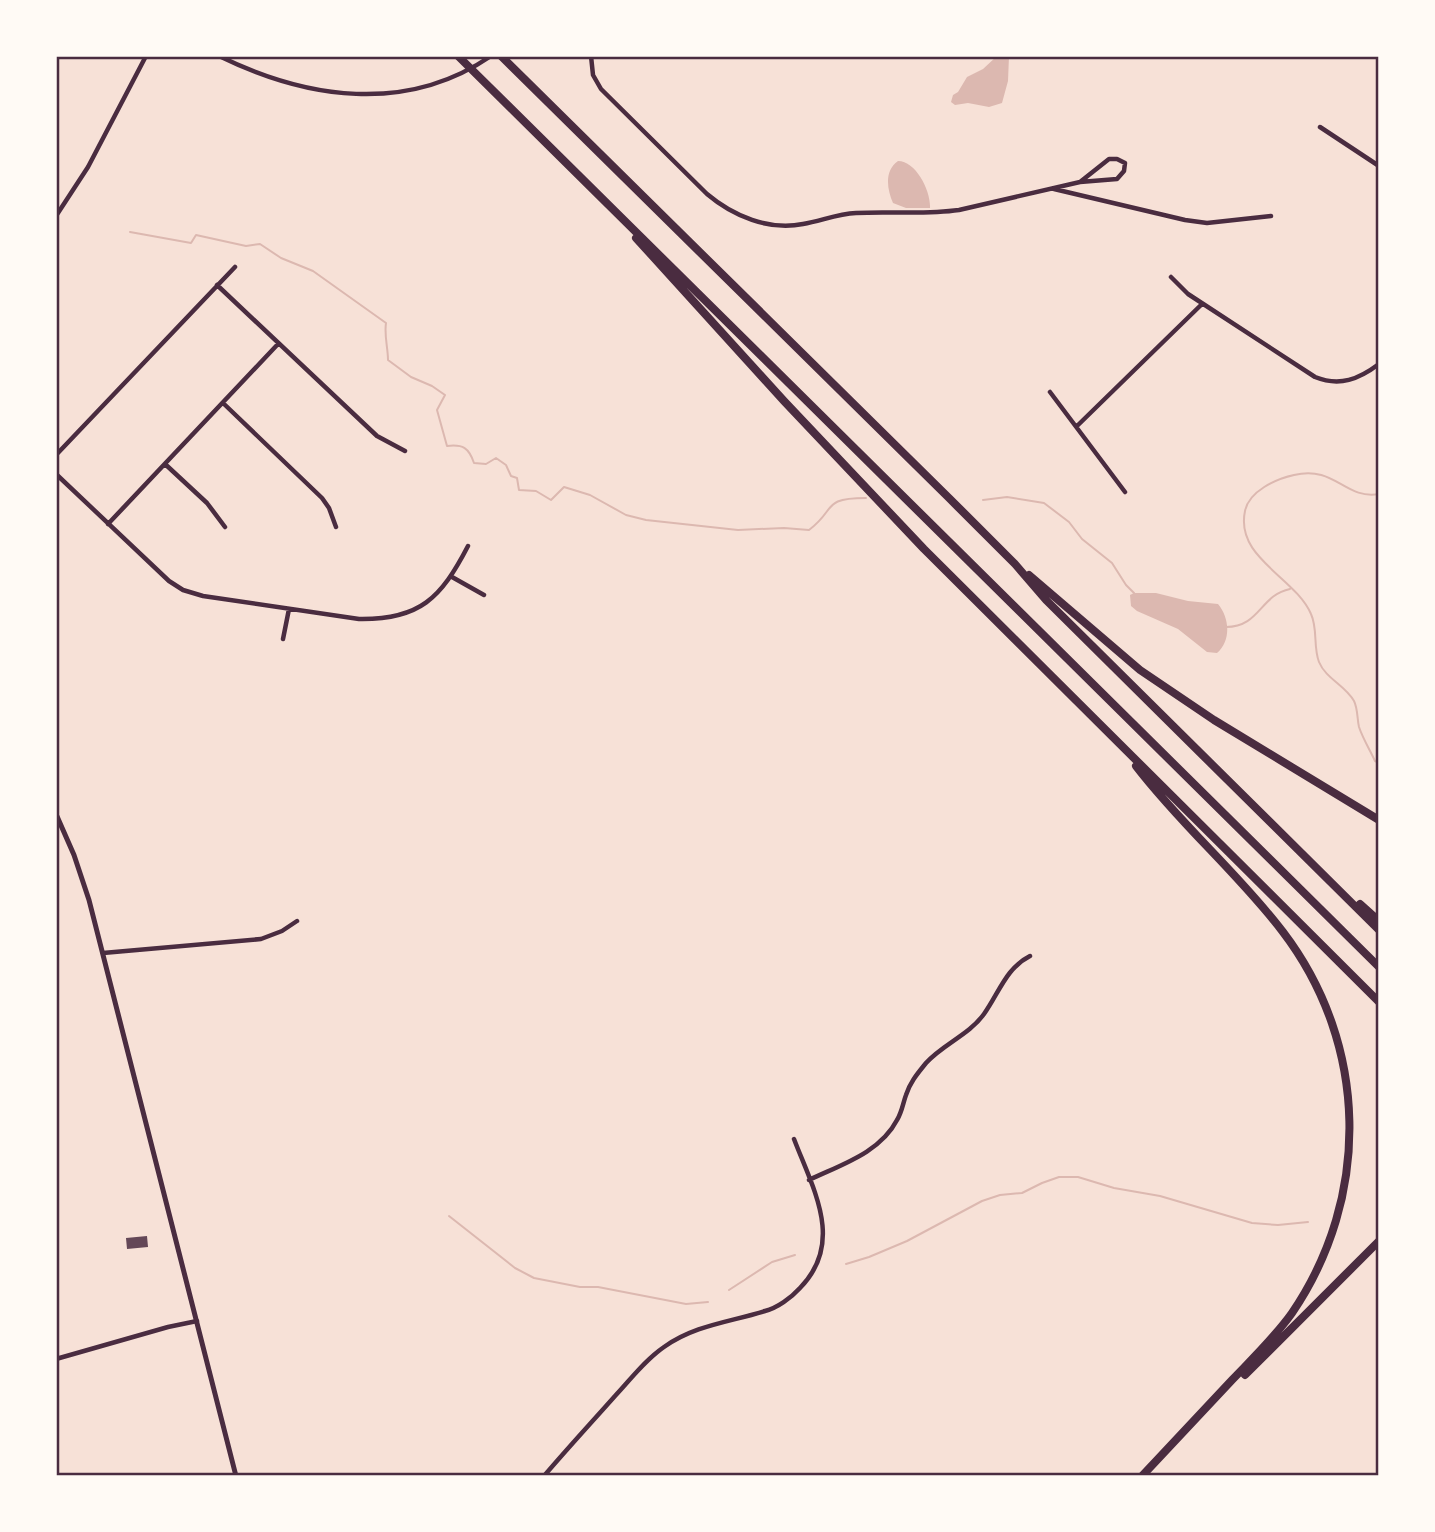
<svg xmlns="http://www.w3.org/2000/svg" width="1435" height="1532" viewBox="0 0 1435 1532" font-family="'Asap Condensed',sans-serif">
<style>
.water{fill:#dcb8b0}
.lines{fill:none;stroke-linecap:round;stroke-linejoin:round}
.stream{stroke:#dcb8b0;stroke-width:2}
.building{fill:#644757}
.minor{stroke:#4a2c40;stroke-width:4.5}
.tertiary{stroke:#4a2c40;stroke-width:5}
.motorway{stroke:#4a2c40;stroke-width:8}
.neatline{fill:none;stroke:#4a2c40;stroke-width:2.5}
</style>
<rect width="100%" height="100%" fill="#f7e1d7"/>
<path class="water" d="M 997,56 L 1009,56 L 1008,81 L 1002,103 L 989,107 L 968,103 L 955,105 L 951,102 L 953,95 L 958,92 L 967,77 L 983,69 Z
M 898,161 C 916,161 931,191 930,208 L 906,208 L 893,203 C 887,189 884,171 898,161 Z
M 1134,593 L 1156,593 L 1188,601 L 1218,604 C 1230,618 1231,641 1217,653 L 1207,652 L 1178,629 L 1137,611 L 1131,606 L 1130,595 Z"/>
<g class="lines">
<path class="stream" d="M 130,232 L 191,243 L 196,235 L 246,246 L 260,244 L 281,258 L 313,271 L 386,323 C 384,335 388,348 388,360 L 411,377 L 432,386 L 445,395 L 437,410 L 447,446 C 463,444 469,448 474,463 L 486,464 L 496,458 L 506,465 L 511,476 L 517,478 L 519,490 L 536,491 L 551,500 L 564,487 L 590,495 L 626,515 L 646,520 L 738,530 L 784,528 L 809,530 C 837,509 821,498 866,498
M 1379,494 C 1345,500 1335,465 1294,475 C 1276,479 1249,491 1245,511 C 1235,558 1295,577 1311,614 C 1318,629 1313,647 1319,662 C 1326,679 1345,685 1354,701 C 1358,709 1357,719 1359,727 C 1363,739 1370,750 1375,761 L 1379,763
M 983,500 L 1007,497 L 1044,503 L 1069,522 L 1082,539 L 1112,563 L 1126,585 L 1134,593
M 1226,627 C 1260,627 1260,595 1290,589
M 449,1216 L 515,1268 L 534,1278 L 580,1287 L 598,1287 L 686,1304 L 708,1302
M 846,1264 L 869,1257 L 907,1241 L 982,1201 L 1000,1195 L 1022,1193 L 1042,1183 L 1059,1177 L 1078,1177 L 1114,1188 L 1160,1196 L 1252,1223 L 1278,1225 L 1308,1222
M 729,1290 L 772,1262 L 795,1255"/>
</g>
<path class="building" d="M 147,1236 L 148,1247 L 127,1249 L 126,1238 Z"/>
<g class="lines">
<path class="minor" d="M 219,56 C 307,99 406,114 491,56
M 591,56 L 593,75 L 601,89 L 707,194 C 733,216 769,231 803,224 C 821,221 837,214 856,213 C 890,211 924,215 959,210 L 1080,182 L 1109,159 L 1117,159 L 1125,163 L 1124,171 L 1117,179 L 1080,182
M 1320,127 L 1379,166
M 1054,189 L 1185,220 L 1207,223 L 1271,216
M 56,216 L 88,167 L 146,56
M 1171,277 L 1188,294 L 1315,377 C 1340,387 1359,379 1379,364
M 217,285 L 377,436 L 405,451
M 1050,392 L 1125,492
M 223,403 L 322,498 L 329,508 L 336,527
M 1077,426 L 1202,304
M 56,455 L 235,267
M 165,464 L 207,503 L 225,527
M 56,474 L 169,581 L 183,590 L 203,596 L 359,619 C 420,620 441,598 468,546
M 108,524 L 278,344
M 452,577 L 484,595
M 283,639 L 289,609
M 103,953 L 261,939 L 282,931 L 297,921
M 809,1180 C 840,1165 880,1153 897,1120 C 902,1112 903,1103 906,1095 C 910,1082 918,1073 926,1063 C 943,1044 969,1035 984,1014 C 999,993 1006,968 1030,956
M 56,1359 L 168,1327 L 197,1321
M 544,1476 C 567,1449 591,1423 615,1396 C 631,1379 645,1360 664,1347 C 695,1325 730,1322 765,1311 C 777,1308 791,1298 800,1288 C 845,1242 813,1189 794,1139"/>
<path class="tertiary" d="M 56,814 L 74,855 L 89,900 L 236,1476"/>
<path class="motorway" d="M 458,56 L 1379,967
M 501,56 L 949,498 L 1015,564 L 1046,600 L 1379,930
M 636,238 L 784,401 L 924,549 L 1379,1002
M 1029,575 L 1140,670 L 1214,720 L 1379,820
M 1136,766 C 1181,825 1239,874 1283,932 C 1369,1045 1371,1197 1292,1313 C 1275,1337 1253,1358 1232,1380 C 1202,1412 1172,1444 1142,1476
M 1360,904 L 1379,921
M 1245,1375 L 1379,1241"/>
</g>
<rect width="1435" height="1532" fill="none" stroke="#fffaf5" stroke-width="116"/>
<rect x="58" y="58" width="1319" height="1416" class="neatline"/>
</svg>
